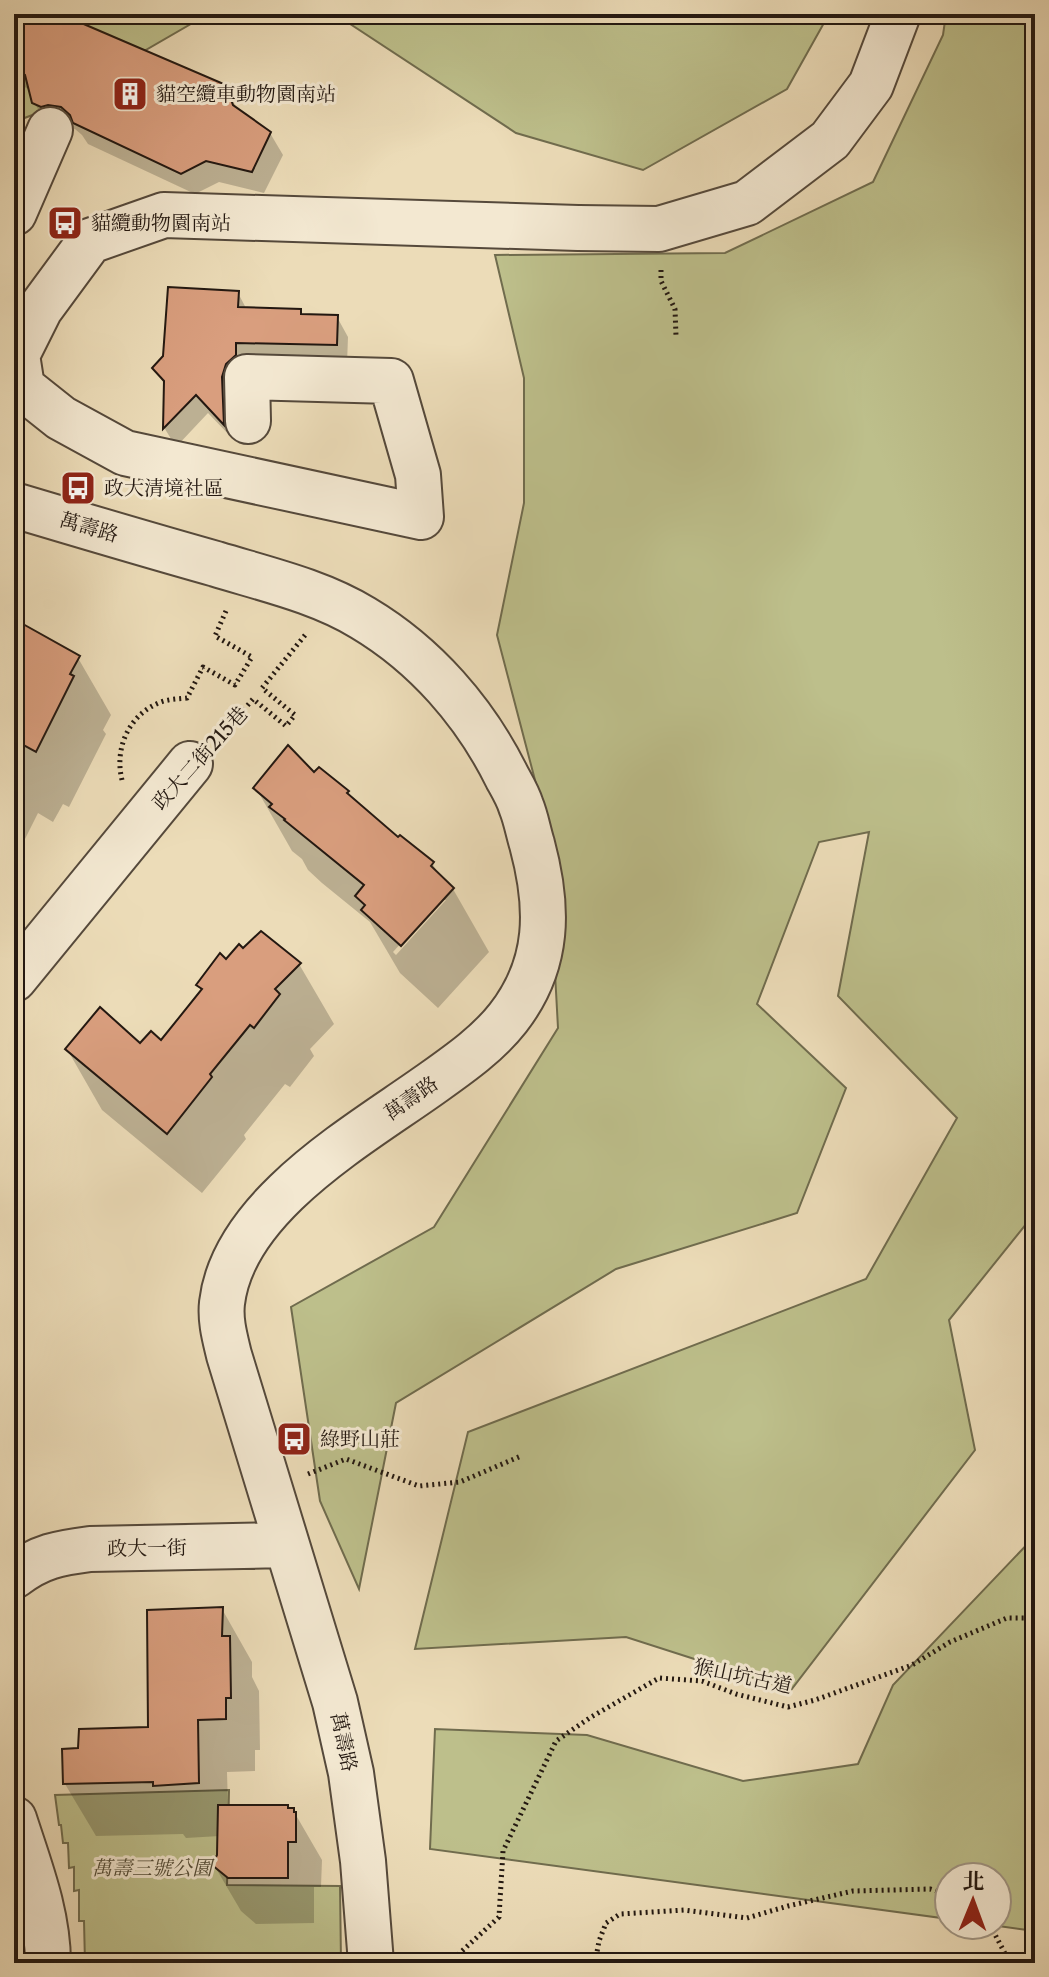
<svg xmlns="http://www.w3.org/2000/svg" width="1049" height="1977" viewBox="0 0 1049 1977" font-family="'Libre Caslon Text','Noto Serif TC',serif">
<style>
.green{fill:#bdbf8b;stroke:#706c4e;stroke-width:2}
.shadow{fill:#0003;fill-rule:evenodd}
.building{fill:#d99e7e;stroke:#231811;stroke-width:2}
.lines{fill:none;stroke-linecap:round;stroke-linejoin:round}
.minor-casing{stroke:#55493b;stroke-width:48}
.path{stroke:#231811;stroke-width:5;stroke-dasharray:2 4;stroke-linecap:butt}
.minor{stroke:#f3e8d1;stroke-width:44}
.labels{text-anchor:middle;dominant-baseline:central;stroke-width:6;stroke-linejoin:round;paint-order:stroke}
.poi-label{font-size:20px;fill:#231811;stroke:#f3e8d1;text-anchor:start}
.street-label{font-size:20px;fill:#231811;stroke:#f3e8d1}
.park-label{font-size:20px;font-style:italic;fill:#514a36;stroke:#f3e8d1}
</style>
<rect width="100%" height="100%" fill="#ecdcb8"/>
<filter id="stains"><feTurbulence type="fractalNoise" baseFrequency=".0025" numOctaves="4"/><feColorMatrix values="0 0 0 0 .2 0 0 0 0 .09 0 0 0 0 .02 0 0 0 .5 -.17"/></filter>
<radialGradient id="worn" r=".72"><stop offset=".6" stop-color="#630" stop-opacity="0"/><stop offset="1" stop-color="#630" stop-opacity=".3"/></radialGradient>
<path class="green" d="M 14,14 L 208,14 L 35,114 L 14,122 Z
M 335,14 L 829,14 L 787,89 L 643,170 L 516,133 Z
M 946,14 L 1035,14 L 1035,1213 L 949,1320 L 975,1450 L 791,1690 L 626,1637 L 415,1649 L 468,1432 L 866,1279 L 957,1118 L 838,996 L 869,832 L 819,842 L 757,1004 L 846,1088 L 797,1213 L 616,1269 L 396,1403 L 359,1589 L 320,1501 L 291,1307 L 434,1227 L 558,1028 L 547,826 L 497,635 L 524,503 L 524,378 L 495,255 L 725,253 L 873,182 L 943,35 Z
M 1035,1536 L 1035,1931 L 991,1925 L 997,1925 L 997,1877 L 949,1877 L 949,1919 L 430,1849 L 435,1729 L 587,1735 L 743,1781 L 858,1764 L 893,1685 Z
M 229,1790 L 227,1885 L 340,1886 L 341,1963 L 85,1963 L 84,1921 L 79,1921 L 79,1890 L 74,1891 L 74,1867 L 69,1868 L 68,1843 L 63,1843 L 61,1825 L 59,1825 L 55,1795 Z"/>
<path class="shadow" d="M 14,19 L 225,86 L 238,111 L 270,133 L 283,155 L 264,193 L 219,182 L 195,194 L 88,144 L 82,135 L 75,129 L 47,125 L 34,102 L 31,91 L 14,80 Z
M 238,293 L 247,310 L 300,311 L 303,316 L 337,317 L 348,337 L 347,364 L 232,398 L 234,440 L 208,413 L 176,447 L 165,429 L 166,387 L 155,368 Z
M 14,621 L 78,658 L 111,715 L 103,730 L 106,734 L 69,807 L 63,804 L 53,822 L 38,813 L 14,861 Z
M 314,775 L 348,792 L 353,800 L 398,839 L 432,863 L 441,878 L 453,889 L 489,952 L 438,1008 L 400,973 L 370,922 L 322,883 L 308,870 L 302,859 L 292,851 L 256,788 ZM 440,900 L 446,900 L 396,955 L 393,952 Z
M 227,962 L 299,964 L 334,1024 L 310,1049 L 314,1056 L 290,1087 L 285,1084 L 244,1135 L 246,1139 L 202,1193 L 102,1110 L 67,1049 L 161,1043 L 203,992 L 198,985 Z
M 222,1609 L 252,1662 L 252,1677 L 259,1691 L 260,1750 L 255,1750 L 255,1771 L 227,1772 L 228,1807 L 293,1810 L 322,1860 L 321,1887 L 314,1887 L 314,1923 L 256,1924 L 241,1911 L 214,1865 L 219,1856 L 220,1836 L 186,1838 L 183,1834 L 96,1836 L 65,1784 L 80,1749 L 150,1729 Z"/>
<path class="building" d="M 65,16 L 226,85 L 233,105 L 271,132 L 252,172 L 206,161 L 181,174 L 73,123 L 70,115 L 61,107 L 48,105 L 41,107 L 32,103 L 25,75 L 14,68 L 14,17 L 45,24 Z
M 168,287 L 239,291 L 238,307 L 301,309 L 301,314 L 338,315 L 337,345 L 236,343 L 236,355 L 226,364 L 222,377 L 224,425 L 196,395 L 163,429 L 164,381 L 152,368 L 163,356 Z
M 14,619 L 80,656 L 70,674 L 74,676 L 36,752 L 14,740 Z
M 288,745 L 314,772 L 319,767 L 349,791 L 347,793 L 398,837 L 400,835 L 434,862 L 431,866 L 454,888 L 401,946 L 361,910 L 365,905 L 355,896 L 364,885 L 284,820 L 285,819 L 269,807 L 272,804 L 253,788 Z
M 261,931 L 301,963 L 275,989 L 280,994 L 254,1028 L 250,1025 L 210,1074 L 212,1077 L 167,1134 L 65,1049 L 100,1007 L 140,1043 L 151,1031 L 161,1040 L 202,989 L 196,985 L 220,953 L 226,959 L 239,944 L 243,948 Z
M 223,1607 L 222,1636 L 230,1636 L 231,1698 L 226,1698 L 226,1719 L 198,1720 L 199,1783 L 153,1786 L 153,1782 L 63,1784 L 62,1749 L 78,1748 L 79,1729 L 148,1727 L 147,1610 Z
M 218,1805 L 288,1805 L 288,1808 L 294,1808 L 294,1812 L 296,1812 L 296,1842 L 288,1842 L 288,1878 L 228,1878 L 212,1865 L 217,1855 Z"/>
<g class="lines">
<defs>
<path id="minor" d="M 14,213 L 50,130
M 248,421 L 247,377 L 391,381 L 418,475 L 421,517 L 125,453 L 61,418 L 22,387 L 17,355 L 40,309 L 90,241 L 164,215 L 578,228 L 659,229 L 747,203 L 830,140 L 871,85 L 898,14
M 14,505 C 81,525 148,545 216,564 C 265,579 319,591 363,618 C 425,655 475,712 507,777 C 512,786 518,796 521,806 C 526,818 528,831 532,844 C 549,907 550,964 508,1018 C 487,1045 456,1066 428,1086 C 356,1137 233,1207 222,1303 C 220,1321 225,1338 229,1355 L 335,1702 L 351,1773 L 363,1861 L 371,1963
M 14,979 L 190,764
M 14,1576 C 40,1556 59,1553 90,1549 L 287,1545
M 14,1819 C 29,1866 48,1913 48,1963"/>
</defs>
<use href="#minor" class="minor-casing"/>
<path class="path" d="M 661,270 L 661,281 L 675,309 L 676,336
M 220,737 L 253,699 L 286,726 L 295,715 L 262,688 L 306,634
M 122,780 C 114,748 129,714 161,702 C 169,699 178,699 187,698 L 203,667 L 235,685 L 252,657 L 215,636 L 226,611
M 308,1474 L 346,1459 L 419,1486 L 460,1482 L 521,1456
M 990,1925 L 1010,1963
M 449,1963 L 499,1917 L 503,1851 L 556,1741 L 591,1717 L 659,1678 L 702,1681 L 736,1694 L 788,1707 L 815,1700 L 912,1665 L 950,1642 L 1007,1618 L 1035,1618
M 595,1963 L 599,1941 L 606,1923 L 620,1914 L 684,1910 L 747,1918 L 788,1906 L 853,1891 L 930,1889 L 949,1895"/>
<use href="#minor" class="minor"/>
</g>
<defs>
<symbol id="building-square" viewBox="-11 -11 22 22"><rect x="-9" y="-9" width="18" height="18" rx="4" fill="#8f2418" stroke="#f3e8d1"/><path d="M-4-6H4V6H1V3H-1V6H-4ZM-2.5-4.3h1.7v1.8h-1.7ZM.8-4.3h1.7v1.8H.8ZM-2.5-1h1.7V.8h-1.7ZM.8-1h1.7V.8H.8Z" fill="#fff"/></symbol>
<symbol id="bus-square" viewBox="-11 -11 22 22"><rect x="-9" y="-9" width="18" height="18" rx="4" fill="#8f2418" stroke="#f3e8d1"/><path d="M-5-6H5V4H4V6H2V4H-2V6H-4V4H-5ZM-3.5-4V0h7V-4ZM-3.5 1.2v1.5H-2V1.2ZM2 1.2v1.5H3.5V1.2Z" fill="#fff"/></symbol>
</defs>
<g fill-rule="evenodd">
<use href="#building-square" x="110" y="74" width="40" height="40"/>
<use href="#bus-square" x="45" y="203" width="40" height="40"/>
<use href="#bus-square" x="58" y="468" width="40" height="40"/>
<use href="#bus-square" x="274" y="1419" width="40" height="40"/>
</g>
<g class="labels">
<g class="poi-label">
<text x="156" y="94">貓空纜車動物園南站</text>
<text x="91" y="223">貓纜動物園南站</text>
<text x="104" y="488">政大清境社區</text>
<text x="320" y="1439">綠野山莊</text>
</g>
<g class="street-label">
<text transform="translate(89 527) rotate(16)">萬壽路</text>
<text transform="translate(200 758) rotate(-48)">政大二街215巷</text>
<text transform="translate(411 1098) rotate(-35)">萬壽路</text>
<text transform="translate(147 1548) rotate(-1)">政大一街</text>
<text transform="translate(743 1676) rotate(12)">猴山坑古道</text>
<text transform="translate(344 1742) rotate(78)">萬壽路</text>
</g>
<g class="park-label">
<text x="152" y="1868">萬壽三號公園</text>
</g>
</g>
<rect width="1049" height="1977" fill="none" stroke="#ecdcb8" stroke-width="48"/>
<rect x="16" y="16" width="1017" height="1945" fill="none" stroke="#231811" stroke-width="4"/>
<rect x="24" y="24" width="1001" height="1929" fill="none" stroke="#231811" stroke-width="2"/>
<g transform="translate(973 1901) rotate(1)"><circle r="38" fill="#f3e8d1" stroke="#a09584" stroke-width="2"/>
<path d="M0-6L14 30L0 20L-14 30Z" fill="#8f2418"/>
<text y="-12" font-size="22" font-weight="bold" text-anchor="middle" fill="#231811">北</text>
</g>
<rect width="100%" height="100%" filter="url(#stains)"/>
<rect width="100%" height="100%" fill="url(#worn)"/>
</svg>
